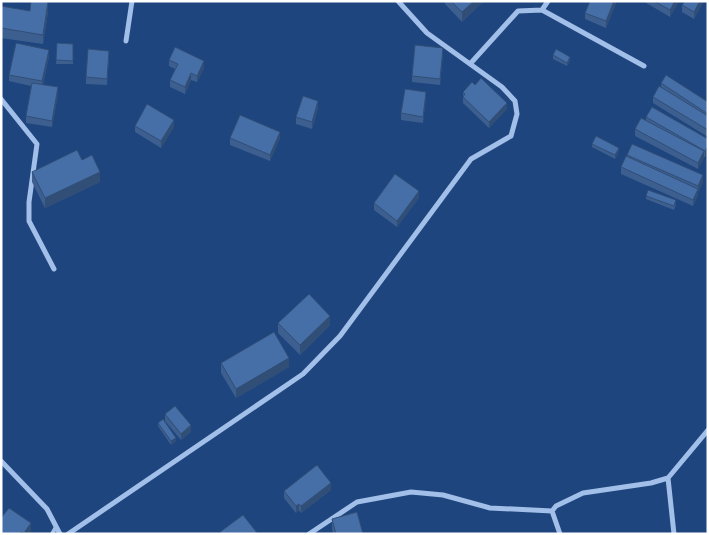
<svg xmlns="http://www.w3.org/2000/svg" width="709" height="535" viewBox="0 0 709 535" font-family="Karla,sans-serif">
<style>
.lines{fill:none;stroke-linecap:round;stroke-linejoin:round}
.service{stroke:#a1bfe8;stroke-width:4}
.minor{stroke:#a1bfe8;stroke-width:5}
.wall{fill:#3c5f90}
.shaded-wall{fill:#314e76}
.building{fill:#466fa8;stroke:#314e76}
</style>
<rect width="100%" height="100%" fill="#1e457e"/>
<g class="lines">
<path class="service" d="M 52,534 L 56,527"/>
<path class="minor" d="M 542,10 L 548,1
M 126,41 L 132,1
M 470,64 L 518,11 L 542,10 L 644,66
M 1,99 L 37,144 L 29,202 L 29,221 L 54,269
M 1,461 L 47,509 L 60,534
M 668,478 L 674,534
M 552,511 L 556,506 L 583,493 L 651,483 L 668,478 L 708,430
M 68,534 L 303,374 L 340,336 L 471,159 L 511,136 L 517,114 L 515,101 L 502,87 L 427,33 L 398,1
M 309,534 L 357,502 L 411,492 L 443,495 L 490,508 L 552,511 L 560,534"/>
</g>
<path class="wall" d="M 445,1 L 484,1 L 462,22 L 445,4 Z
M 616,1 L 616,3 L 606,28 L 585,19 L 585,13 Z
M 643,1 L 679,1 L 670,17 Z
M 704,1 L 694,19 L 682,12 L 682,5 Z
M 1,6 L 30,11 L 48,12 L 43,44 L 1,38 Z
M 57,43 L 73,44 L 73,64 L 56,64 Z
M 443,54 L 440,85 L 412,82 L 412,76 Z
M 553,55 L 570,60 L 567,66 L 553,59 Z
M 49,56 L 43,85 L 58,94 L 52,127 L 26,123 L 26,116 L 31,86 L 9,81 L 9,75 Z
M 109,57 L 107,85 L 86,84 L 86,77 Z
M 169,60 L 204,68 L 197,82 L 191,80 L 185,94 L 170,87 L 170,80 L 175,69 L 169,66 Z
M 661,83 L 708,102 L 708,137 L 653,103 L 653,97 L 661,87 Z
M 463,92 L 507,109 L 489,128 L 463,103 Z
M 426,98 L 423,123 L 401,120 L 401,113 Z
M 318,108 L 312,129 L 296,124 L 296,117 Z
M 646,117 L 708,139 L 708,153 L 705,157 L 704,157 L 698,169 L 635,136 L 635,129 L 646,120 Z
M 135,126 L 174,127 L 161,148 L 135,132 Z
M 230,138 L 280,138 L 270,161 L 230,145 Z
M 592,144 L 619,151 L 615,159 L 592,147 Z
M 627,155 L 703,182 L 698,192 L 698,195 L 693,206 L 621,174 L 621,167 L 627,156 Z
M 82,160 L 100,182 L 45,208 L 32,182 L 32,172 Z
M 646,196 L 676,204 L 674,210 L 646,199 Z
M 419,198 L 397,227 L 374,210 L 374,203 Z
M 278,323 L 330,325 L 300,355 L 278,333 Z
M 221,363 L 289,367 L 236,398 L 221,373 Z
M 165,414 L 191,432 L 181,440 L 165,421 Z
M 158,423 L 176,441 L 171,445 L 158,426 Z
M 331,490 L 301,513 L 299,510 L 296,513 L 284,498 L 284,491 Z
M 332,519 L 363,534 L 333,534 L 332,529 Z"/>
<path class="shaded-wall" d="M 474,1 L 484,1 L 462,22 L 462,12 Z
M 614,1 L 616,1 L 616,3 L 606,28 L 606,21 Z
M 675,1 L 679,1 L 670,17 L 670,10 Z
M 700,1 L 704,1 L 694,19 L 694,12 Z
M 48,2 L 48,12 L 43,44 L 43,35 Z
M 443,48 L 443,54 L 440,85 L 440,79 Z
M 49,50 L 49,56 L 42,88 L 42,81 Z
M 570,57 L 570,60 L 567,66 L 567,63 Z
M 204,61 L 204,68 L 197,82 L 197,76 Z
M 191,73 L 191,80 L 185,94 L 185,87 Z
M 58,87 L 58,94 L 52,127 L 52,121 Z
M 426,92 L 426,98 L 423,123 L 423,117 Z
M 318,101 L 318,108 L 312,129 L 312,122 Z
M 507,103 L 507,109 L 489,128 L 489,122 Z
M 174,120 L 174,127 L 161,148 L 161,141 Z
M 280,132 L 280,138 L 270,161 L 270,155 Z
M 708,146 L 708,153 L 705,157 L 705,151 Z
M 619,148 L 619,151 L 615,159 L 615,155 Z
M 704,151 L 704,158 L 698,169 L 698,163 Z
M 100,172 L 100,182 L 45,208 L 45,198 Z
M 703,175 L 703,182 L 698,192 L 698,195 L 693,206 L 693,200 L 698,190 L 698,186 Z
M 419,191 L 419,198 L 397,227 L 397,221 Z
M 330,316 L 330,325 L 300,355 L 300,345 Z
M 289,358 L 289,367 L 236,398 L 236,389 Z
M 191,425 L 191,432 L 181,440 L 181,434 Z
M 176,438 L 176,441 L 171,445 L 171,441 Z
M 331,483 L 331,490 L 301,513 L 301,506 Z
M 299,504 L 299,510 L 296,513 L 296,506 Z
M 31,523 L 31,533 L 30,534 L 24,534 Z"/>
<path class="building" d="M 31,1 L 40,1 L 48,2 L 43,35 L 1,28 L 1,6 L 30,11 Z
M 451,1 L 474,1 L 462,12 Z
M 590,1 L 614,1 L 606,21 L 585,13 Z
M 654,1 L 675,1 L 670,10 Z
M 685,1 L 700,1 L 694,12 L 682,5 Z
M 16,43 L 49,50 L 42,81 L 9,75 Z
M 57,43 L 73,44 L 73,61 L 56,60 Z
M 415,45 L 443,48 L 440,79 L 412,76 Z
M 175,47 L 204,61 L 197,76 L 191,73 L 185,87 L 170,80 L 178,64 L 169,60 Z
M 88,49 L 109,51 L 107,79 L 86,77 Z
M 556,49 L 570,57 L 567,63 L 553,55 Z
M 666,75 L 708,102 L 708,114 L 661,83 Z
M 481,78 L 507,103 L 489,122 L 463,97 L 465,94 L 463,92 L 472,82 L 475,85 Z
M 32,83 L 58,87 L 52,121 L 26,116 Z
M 659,86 L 708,116 L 708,130 L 653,97 Z
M 405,89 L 426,92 L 423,117 L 401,113 Z
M 303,96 L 318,101 L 312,122 L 296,117 Z
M 147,104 L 174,120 L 161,141 L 135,126 Z
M 652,107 L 708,139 L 708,146 L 705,151 L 646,117 Z
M 240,115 L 280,132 L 270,155 L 230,138 Z
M 641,118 L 704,151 L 698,163 L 635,129 Z
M 596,136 L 619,148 L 615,155 L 592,144 Z
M 632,144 L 703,175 L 698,186 L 627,155 Z
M 77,150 L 82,160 L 92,155 L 100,172 L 45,198 L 32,172 Z
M 626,156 L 698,189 L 693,200 L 621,167 Z
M 395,174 L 419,191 L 397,221 L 374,203 Z
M 648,190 L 676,200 L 674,206 L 646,196 Z
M 309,294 L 330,316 L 300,345 L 278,323 Z
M 274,332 L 289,358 L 236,389 L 221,363 Z
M 175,406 L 191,425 L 181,434 L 165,414 Z
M 163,419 L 176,438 L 171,441 L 158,423 Z
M 317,465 L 331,483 L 301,506 L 299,504 L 296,506 L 284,491 Z
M 9,508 L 31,523 L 24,533 L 21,532 L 19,534 L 1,534 L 1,518 Z
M 357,512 L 363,534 L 336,534 L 332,519 Z
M 243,515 L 258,534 L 221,534 L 220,532 Z"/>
<rect width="709" height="535" fill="none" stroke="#ffffff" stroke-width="5"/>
</svg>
